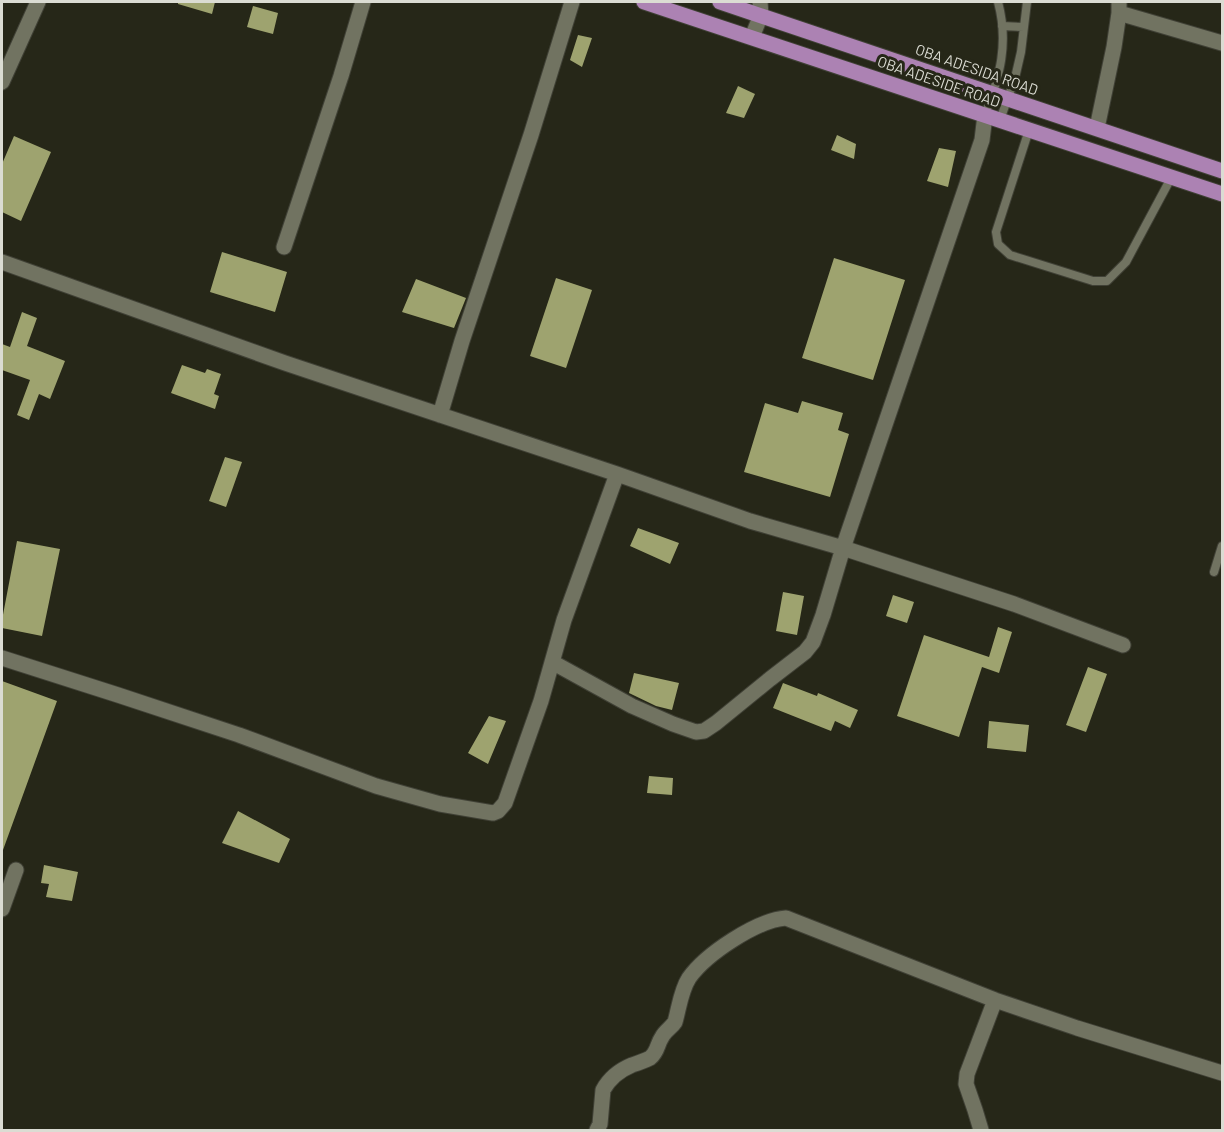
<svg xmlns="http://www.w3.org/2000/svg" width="1224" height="1132" viewBox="0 0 1224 1132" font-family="Barlow,sans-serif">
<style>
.building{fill:#9ea36f}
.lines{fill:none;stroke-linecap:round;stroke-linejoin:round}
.lane-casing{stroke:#404136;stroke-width:10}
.street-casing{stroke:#404136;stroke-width:17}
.primary-casing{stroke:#404136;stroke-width:17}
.lane{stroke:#717361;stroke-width:8}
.street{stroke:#717361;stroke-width:15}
.primary{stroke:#ac82b3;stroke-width:15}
.labels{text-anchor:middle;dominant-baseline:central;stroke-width:6;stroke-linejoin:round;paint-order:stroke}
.street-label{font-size:15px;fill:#dbdcd3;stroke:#262718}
</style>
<rect width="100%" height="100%" fill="#262718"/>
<path class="building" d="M 178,2 L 215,2 L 212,14 L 178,4 Z
M 253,6 L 278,13 L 273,34 L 247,27 Z
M 578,35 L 592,38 L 582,67 L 570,60 Z
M 738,86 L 755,94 L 744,118 L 726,113 Z
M 837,135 L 856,144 L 854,159 L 831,150 Z
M 14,136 L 51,152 L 21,221 L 2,212 L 2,164 Z
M 939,148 L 956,151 L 948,187 L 927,181 Z
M 222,252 L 287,272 L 275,312 L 210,292 Z
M 834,258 L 905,280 L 873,380 L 802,358 Z
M 556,278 L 592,290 L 566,368 L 530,356 Z
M 416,279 L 466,298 L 454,328 L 402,312 Z
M 22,312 L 37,318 L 27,346 L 65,361 L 50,399 L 39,394 L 29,420 L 17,415 L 30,380 L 2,370 L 2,344 L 10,347 Z
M 182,365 L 205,373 L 207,369 L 221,374 L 214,394 L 219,396 L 215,409 L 171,393 Z
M 802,401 L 843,413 L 838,430 L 849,434 L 830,497 L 744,472 L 765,403 L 798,413 Z
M 225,457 L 242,462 L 226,507 L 209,501 Z
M 638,528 L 679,543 L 670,564 L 630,546 Z
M 17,541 L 60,549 L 42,636 L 2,628 L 2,620 Z
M 783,592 L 804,596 L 797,635 L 776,631 Z
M 893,595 L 914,602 L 907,623 L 886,616 Z
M 998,627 L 1012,632 L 999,673 L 982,667 L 959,737 L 897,716 L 924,635 L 989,657 Z
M 1088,667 L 1107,674 L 1086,732 L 1066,725 Z
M 634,673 L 679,683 L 672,710 L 656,706 L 629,693 Z
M 2,681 L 57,701 L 3,850 L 2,850 Z
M 783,683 L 817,696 L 818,693 L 858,710 L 850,728 L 835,721 L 831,731 L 773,708 Z
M 489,716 L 506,721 L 488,764 L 468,753 Z
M 989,721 L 1029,725 L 1026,752 L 987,748 Z
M 649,776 L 673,778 L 672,795 L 647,793 Z
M 238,811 L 290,839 L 279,863 L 222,843 Z
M 44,865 L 78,872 L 72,901 L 46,897 L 49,884 L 41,883 Z"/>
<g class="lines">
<defs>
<path id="lane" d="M 1002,26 L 1024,27
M 985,115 C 1000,76 1009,43 998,2
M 1000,120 L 1015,78 L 1021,52 L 1027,2
M 1029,130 L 996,232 L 998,244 L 1010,255 L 1093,281 L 1107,281 L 1126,262 L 1171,178
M 1214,572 L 1222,546"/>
<path id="street" d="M 1119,13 L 1222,43
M 752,37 L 761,15 L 760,2
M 2,82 L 38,2
M 1097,128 L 1114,47 L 1119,13 L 1119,2
M 284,247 L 341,76 L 363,2
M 2,262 L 285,363 L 617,474 L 750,521 L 843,548 L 1014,604 L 1123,645
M 440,415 L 462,341 L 531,135 L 572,2
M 2,658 L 118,695 L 239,735 L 376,786 L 440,804 L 493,813 L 498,811 L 505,803 L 541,701 L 564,620 L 617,474
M 552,662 L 632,706 L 673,724 L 696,732 L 704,731 L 716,723 L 770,679 L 805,652 L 813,642 L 823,615 L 843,548 L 982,140 L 985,115
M 2,909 L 16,870
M 597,1130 L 600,1124 L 603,1090 C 609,1079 620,1070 632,1065 C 638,1063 644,1061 650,1058 C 658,1052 657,1044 662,1037 C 665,1031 671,1028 675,1022 C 679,1008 681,990 689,978 C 706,954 757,920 786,918 L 995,1000 L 1077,1028 L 1222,1073
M 981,1130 L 975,1110 L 966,1084 L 967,1074 L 995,1000"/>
<path id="primary" d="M 644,2 L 1222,194
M 720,2 L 1222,171"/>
</defs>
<use href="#lane" class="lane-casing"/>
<use href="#street" class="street-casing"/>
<use href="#primary" class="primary-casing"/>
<use href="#lane" class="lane"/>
<use href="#street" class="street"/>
<use href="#primary" class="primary"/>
</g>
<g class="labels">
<g class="street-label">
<text transform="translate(977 69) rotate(19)">OBA ADESIDA ROAD</text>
<text transform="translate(939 81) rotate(19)">OBA ADESIDE ROAD</text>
</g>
</g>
<rect width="1224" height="1132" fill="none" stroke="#dbdcd3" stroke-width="6"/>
</svg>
